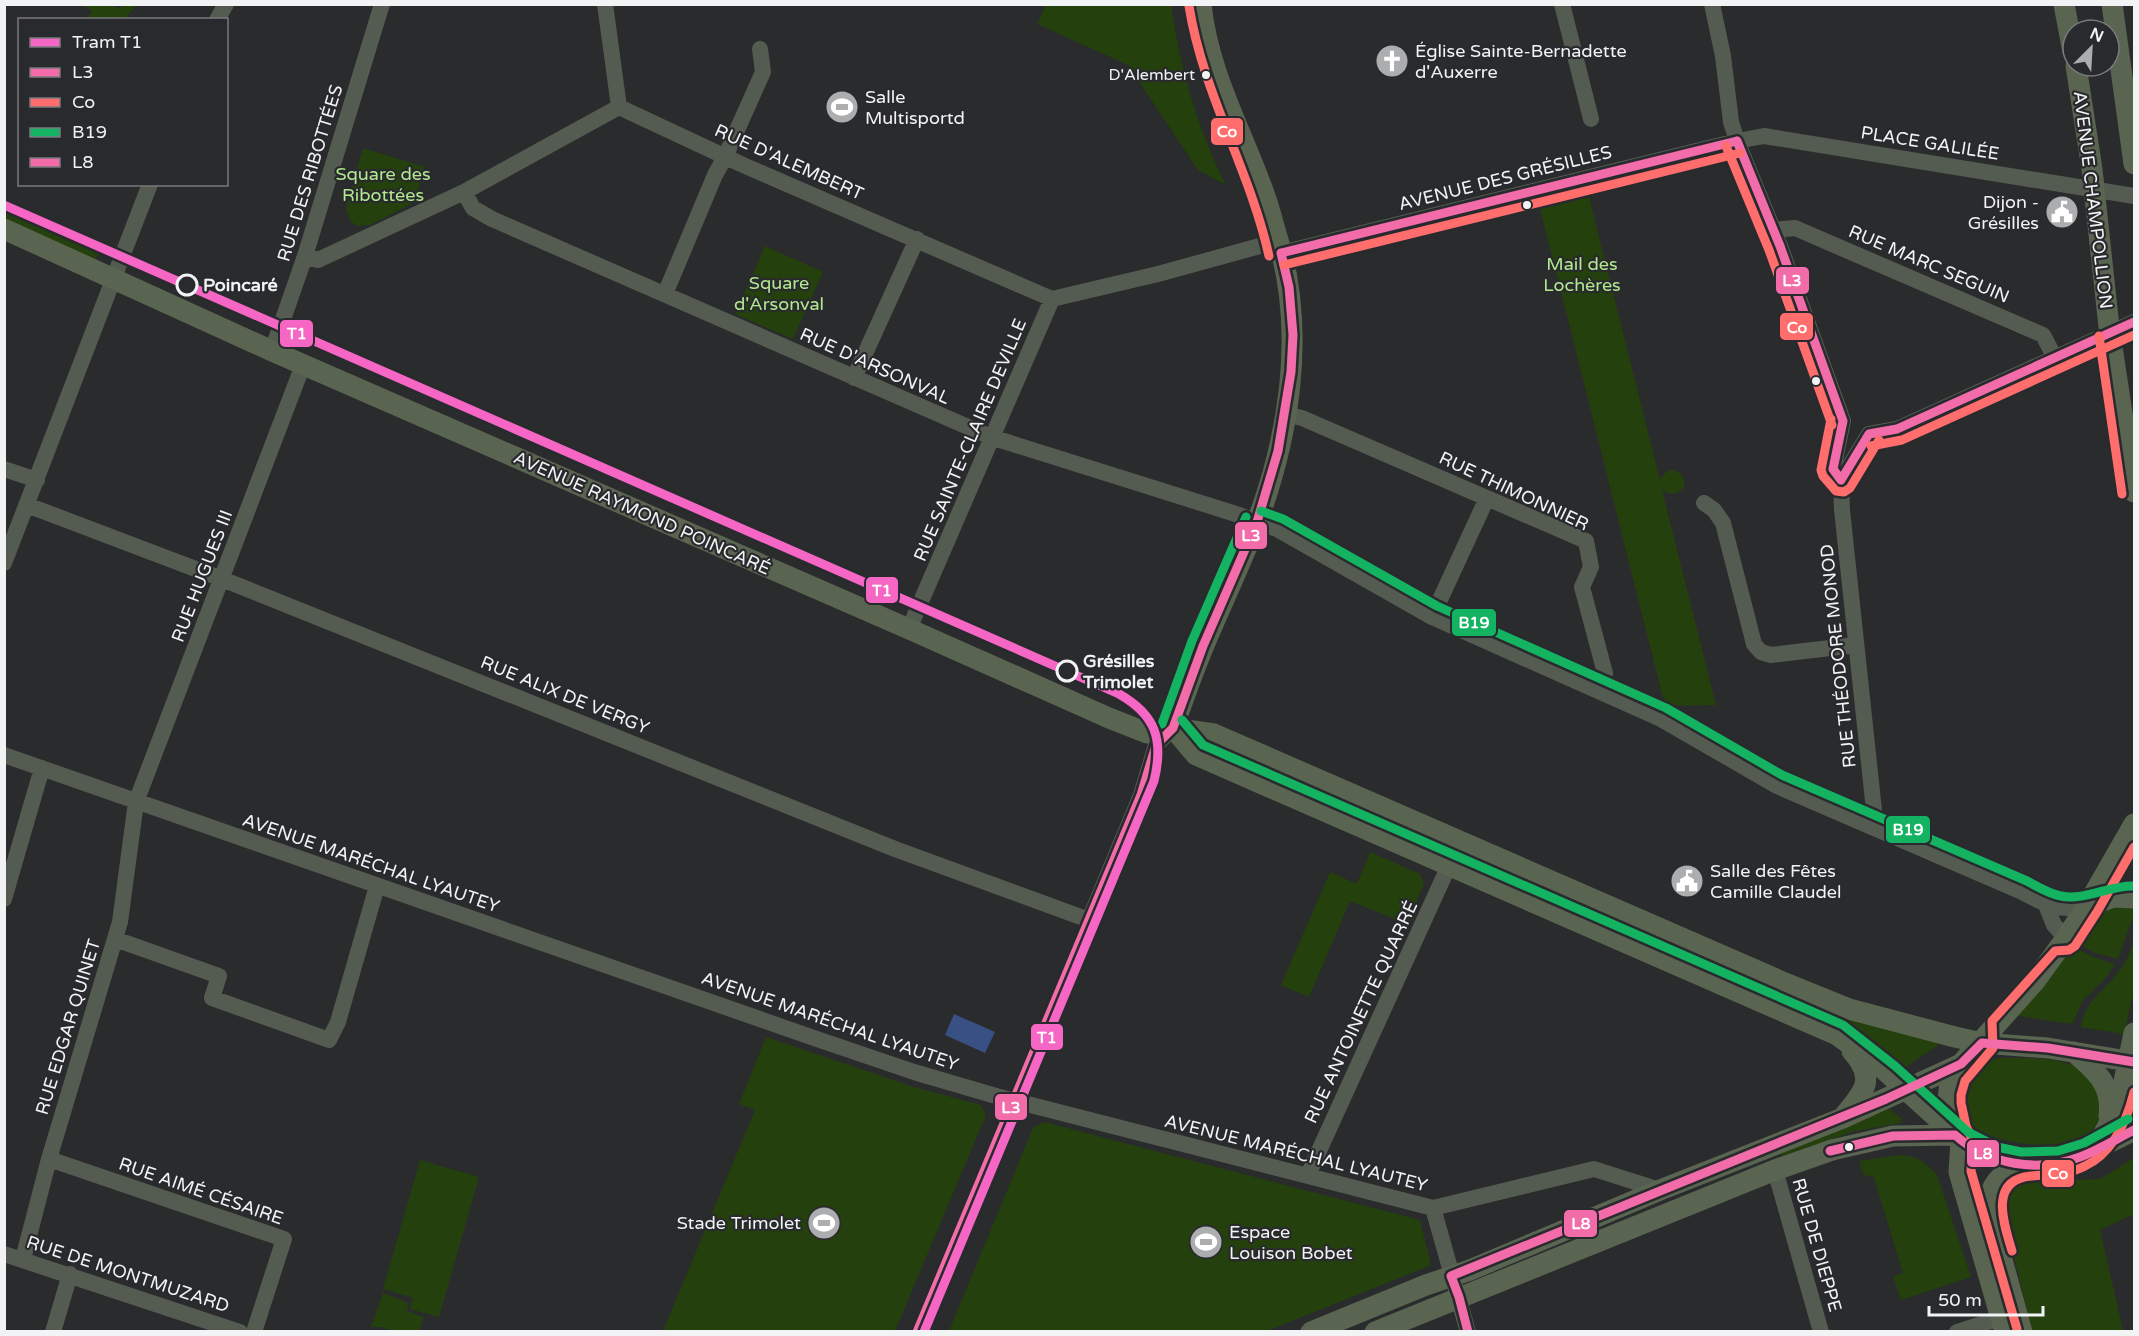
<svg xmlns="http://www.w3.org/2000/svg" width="2139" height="1336" viewBox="0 0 2139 1336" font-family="'Varela Round',sans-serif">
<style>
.green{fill:#24400c}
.water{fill:#395085}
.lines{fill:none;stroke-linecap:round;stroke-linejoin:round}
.minor{stroke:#545c51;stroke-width:16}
.major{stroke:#596451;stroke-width:21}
.bus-1-casing{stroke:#292a2d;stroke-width:14}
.bus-2-casing{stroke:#292a2d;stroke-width:14}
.bus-3-casing{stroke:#292a2d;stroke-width:14}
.bus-4-casing{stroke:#292a2d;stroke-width:14}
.bus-1{stroke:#f16ca8;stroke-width:9}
.bus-2{stroke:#ff6d6d;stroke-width:9}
.bus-3{stroke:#13b361;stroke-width:9}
.bus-4{stroke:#f16ca8;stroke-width:9}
.tram-1-casing{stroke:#292a2d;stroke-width:14}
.tram-1{stroke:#f566c5;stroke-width:9}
.bus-dot{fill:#f2f3f5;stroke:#292a2d;stroke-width:2}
.stop-dot{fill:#292a2d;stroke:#f2f3f5;stroke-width:3}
.labels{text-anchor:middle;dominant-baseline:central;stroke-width:4.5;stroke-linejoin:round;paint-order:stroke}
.bus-label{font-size:16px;fill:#f2f3f5;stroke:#292a2d;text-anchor:end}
.poi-label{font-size:18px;fill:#f2f3f5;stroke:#292a2d;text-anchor:start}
.street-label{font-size:18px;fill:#f2f3f5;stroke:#292a2d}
.park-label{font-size:18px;fill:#b2e990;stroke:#292a2d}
.stop-label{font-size:18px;font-weight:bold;fill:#f2f3f5;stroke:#292a2d;text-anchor:start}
.line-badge{stroke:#292a2d;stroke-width:2}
.badge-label{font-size:16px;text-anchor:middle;font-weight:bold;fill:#fff}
</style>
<rect width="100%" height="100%" fill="#2a2b2c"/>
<path class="green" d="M 83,5 L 112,5 L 119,9 L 122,5 L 136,5 L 125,20 L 87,19 L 92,11 Z
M 1046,5 L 1171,5 C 1180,67 1197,128 1226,185 L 1198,170 L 1128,65 L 1037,24 Z
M 363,148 L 425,167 L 415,202 L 370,225 L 358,226 L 350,221 L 346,208 Z
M 1589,197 L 1660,480 L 1665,473 L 1670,470 C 1690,471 1689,495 1669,494 L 1662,490 L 1716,705 L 1665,706 L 1551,252 L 1540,209 Z
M 5,201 L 104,245 L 94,262 L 5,220 Z
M 765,246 L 823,272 L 793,339 L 735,314 Z
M 1370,852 L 1420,874 L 1424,884 L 1407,924 L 1350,901 L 1309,997 L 1281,985 L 1330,872 L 1357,884 Z
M 2134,906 L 2134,914 L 2118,959 L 2095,953 L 2073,941 C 2095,913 2097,909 2134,906 Z
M 2134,940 L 2134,990 L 2124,1034 L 2081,1027 C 2084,1004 2100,994 2114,977 C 2124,966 2130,954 2134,940 Z
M 2070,945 L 2093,957 L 2115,964 L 2104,980 L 2083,1000 L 2072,1024 L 2013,1015 Z
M 1845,1014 L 1940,1044 L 1898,1072 L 1844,1030 Z
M 766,1037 L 914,1087 L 981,1105 L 986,1115 L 895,1331 L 663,1331 L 755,1110 L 739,1104 Z
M 2010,1058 C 2032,1058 2068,1058 2086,1072 C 2093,1077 2095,1083 2098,1091 C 2099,1096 2103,1104 2103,1109 C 2101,1124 2087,1137 2074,1142 C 2053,1151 1989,1142 1973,1126 C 1957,1109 1960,1078 1980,1065 C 1989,1058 2000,1058 2010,1058 Z
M 1887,1107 L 1902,1119 L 1901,1123 L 1855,1131 L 1782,1156 L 1779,1151 Z
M 1044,1122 L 1420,1220 L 1431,1265 L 1267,1331 L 949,1331 L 1033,1128 Z
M 1899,1155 C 1916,1156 1925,1161 1937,1175 L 1971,1277 L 1901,1300 L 1893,1276 L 1903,1273 L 1873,1175 L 1866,1177 L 1860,1167 L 1860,1161 Z
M 2134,1158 L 2134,1214 L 2100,1230 L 2123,1330 L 2032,1331 L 2001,1203 L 2013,1180 L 2045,1181 L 2100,1179 Z
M 420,1160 L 479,1177 L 439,1317 L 410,1309 L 413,1298 L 383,1289 Z
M 383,1293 L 409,1303 L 407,1311 L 424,1317 L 419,1331 L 393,1331 L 381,1327 L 371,1327 Z"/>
<path class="water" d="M 954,1014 L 995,1032 L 985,1053 L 945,1035 Z"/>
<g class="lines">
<path class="minor" d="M 605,4 L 619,107
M 1562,4 L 1591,119
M 1712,4 L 1723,56 L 1731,122 L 1737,141 L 1780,246 L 1843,421
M 217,20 L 226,4
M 464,192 L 473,208 L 492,219 L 991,437 L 1239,515 L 1277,529 L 1432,617 L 1661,719 L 1777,786 L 2022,892 C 2046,905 2060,912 2087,906
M 1774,230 L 1795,228 L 2043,335 L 2055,358
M 1281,253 L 1737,141 L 1764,136 L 2134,196
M 305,256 L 318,260 L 464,192 L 619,107 L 743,165 L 1052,299 L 1158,274 L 1278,241
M 665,294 L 715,175 L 725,157 L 763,72 L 760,49
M 272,351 L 305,256 L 382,4
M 854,378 L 917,239
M 1285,414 L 1302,418 L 1586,541 L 1591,567 L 1582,587 L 1605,673 L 1599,690
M 1843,421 L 1833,469 L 1841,480 L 1869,434
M 1869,434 L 1897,429 L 2134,322
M 4,469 L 37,480
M 1841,480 L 1842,510 L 1876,829
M 1704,503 L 1714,510 L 1723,523 L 1754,644 L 1761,652 L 1771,655 L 1856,645
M 27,505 L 222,579 L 895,849 L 1089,920 L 1141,795 L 1156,745 L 1173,728
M 4,563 L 150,184
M 1432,617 L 1487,498
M 909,629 L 1052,299
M 4,755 L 811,1037 L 914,1072 L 996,1096 L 1433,1208 L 1594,1169 L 1660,1190
M 4,899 L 42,768
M 2046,905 L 2054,925 L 2066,938
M 115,939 L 219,976 L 212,998 L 329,1040 L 338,1022 L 377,886
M 49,1159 L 284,1239 L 254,1332
M 1775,1170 L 1821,1332
M 1308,1175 L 1446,872 L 1454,851 L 1454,839
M 1433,1208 L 1468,1332
M 4,1254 L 240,1332
M 23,1259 L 49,1159 L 120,922 L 136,802 L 303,365
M 53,1332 L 70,1274
M 1957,1332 L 2000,1318"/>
<path class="major" d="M 2064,4 L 2073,52
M 2112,4 L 2134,164
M 2076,66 L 2092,169 L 2109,327 L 2134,492
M 4,229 L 272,351 L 909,629 L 1109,718 L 1147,733 L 1156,733 L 1173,728 L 1214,734 L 1785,983 L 1849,1009 L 1955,1037 L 1982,1043 L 2048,1048 L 2134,1062
M 1173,728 L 1196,755 L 1837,1035 L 1881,1067 L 1970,1148 L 1988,1156 L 2023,1164 L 2044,1164 L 2072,1160 L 2089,1151 L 2101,1139 L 2115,1112 L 2121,1096 L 2134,1033
M 1173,728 C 1183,700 1193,671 1205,643 C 1222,603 1241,563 1257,522 C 1289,436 1304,339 1281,250 C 1276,234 1272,218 1267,202 C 1245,136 1208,75 1201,4
M 2087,906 L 2114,897 L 2134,898
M 2074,1052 C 2096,1071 2113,1085 2109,1116
M 1844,1116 C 1864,1092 1877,1079 1852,1051
M 1955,1135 L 1948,1100 L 1950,1082 L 1961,1064 L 2035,981 L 2064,941 L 2087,906 L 2134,824
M 1961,1142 L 1959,1172 L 2005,1332
M 2092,1151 L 2134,1130
M 1311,1332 L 1426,1285 L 1470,1270 L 1660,1190 L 1843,1118 L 1961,1064
M 1375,1332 L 1775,1170 L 1832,1150 L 1893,1136 L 1955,1135
M 2022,1332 L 1989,1213 C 1988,1183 1998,1177 2023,1164"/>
<defs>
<path id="bus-1" d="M 1737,141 L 1780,246 L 1843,421
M 1281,253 L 1737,141
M 1843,421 L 1833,469 L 1841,480 L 1869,434
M 1869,434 L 1897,429 L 2134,322
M 917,1332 L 1141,795 L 1156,745 L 1173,728 L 1203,646 L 1257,522 L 1278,451 L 1291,372 L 1293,335 L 1289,287 L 1281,253"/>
<path id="bus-2" d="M 1189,6 C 1203,94 1250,170 1269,256
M 1726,146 L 1769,250 L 1832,425
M 1284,265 L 1740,153
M 2099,336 L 2122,494
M 1831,419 L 1821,470 L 1823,476 L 1836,491 L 1844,492 L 1850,488 L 1879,440
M 1871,446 L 1902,440 L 2134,335
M 2012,1251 C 2004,1224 1988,1180 2031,1176 C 2049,1174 2068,1175 2085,1166 C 2113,1153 2127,1120 2134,1092
M 2017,1329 L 1971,1171 L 1973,1141 L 1966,1126 L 1961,1103 L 1961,1095 L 1965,1081 L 1993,1048 L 1992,1021 L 2055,951 L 2069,950 L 2075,946 L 2097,912 L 2134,847"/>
<path id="bus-3" d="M 1261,511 L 1283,519 L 1437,606 L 1666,708 L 1782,775 L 2027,881 C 2038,887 2049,894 2061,896 C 2085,901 2110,885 2134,886
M 1182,720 L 1203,745 L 1843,1025 L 1895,1066 L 1968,1132 L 1997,1147 L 2021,1152 L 2058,1151 L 2084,1143 L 2128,1119
M 1162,724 L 1192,641 L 1246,517"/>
<path id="bus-4" d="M 1830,1151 L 1893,1136 L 1955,1135 C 1989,1165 2038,1173 2080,1157 C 2099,1150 2116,1139 2134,1130
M 1468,1332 L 1459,1297 L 1451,1276 L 1886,1099 L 1961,1064 L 1982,1043 L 2048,1048 L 2134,1062"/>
</defs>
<use href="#bus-1" class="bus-1-casing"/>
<use href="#bus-2" class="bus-2-casing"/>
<use href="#bus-3" class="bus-3-casing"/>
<use href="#bus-4" class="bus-4-casing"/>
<use href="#bus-1" class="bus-1"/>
<use href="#bus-2" class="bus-2"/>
<use href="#bus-3" class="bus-3"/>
<use href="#bus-4" class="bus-4"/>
<defs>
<path id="tram-1" d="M 4,205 L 1119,694 C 1156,715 1164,740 1154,781 L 924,1332"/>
</defs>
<use href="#tram-1" class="tram-1-casing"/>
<use href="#tram-1" class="tram-1"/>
</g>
<defs>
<symbol id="church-disc" viewBox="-11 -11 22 22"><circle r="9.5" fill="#acadaf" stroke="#292a2d"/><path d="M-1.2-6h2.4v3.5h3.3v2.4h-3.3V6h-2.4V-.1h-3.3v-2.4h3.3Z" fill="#fff"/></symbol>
<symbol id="stadium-disc" viewBox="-11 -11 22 22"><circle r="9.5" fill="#acadaf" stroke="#292a2d"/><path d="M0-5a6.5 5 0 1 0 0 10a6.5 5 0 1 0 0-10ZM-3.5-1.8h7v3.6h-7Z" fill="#fff"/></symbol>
<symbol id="civic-disc" viewBox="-11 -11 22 22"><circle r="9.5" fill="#acadaf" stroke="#292a2d"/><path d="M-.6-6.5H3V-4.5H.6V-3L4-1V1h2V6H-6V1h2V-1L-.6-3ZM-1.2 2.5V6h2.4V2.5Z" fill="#fff"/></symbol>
</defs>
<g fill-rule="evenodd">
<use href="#church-disc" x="1373" y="42" width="38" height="38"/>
<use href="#stadium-disc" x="823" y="88" width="38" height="38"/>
<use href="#civic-disc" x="2043" y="193" width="38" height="38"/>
<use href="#civic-disc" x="1668" y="862" width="38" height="38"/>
<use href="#stadium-disc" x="805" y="1204" width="38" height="38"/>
<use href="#stadium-disc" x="1187" y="1223" width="38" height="38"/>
</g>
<g class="bus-dot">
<circle cx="1206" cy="75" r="5"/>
<circle cx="1527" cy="205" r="5"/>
<circle cx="1816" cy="381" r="5"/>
<circle cx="1849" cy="1147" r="5"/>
</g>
<g class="stop-dot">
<circle cx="187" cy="285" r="10"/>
<circle cx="1067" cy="671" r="10"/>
</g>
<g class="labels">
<g class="bus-label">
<text x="1195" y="75">D'Alembert</text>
</g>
<g class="poi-label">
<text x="1415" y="51">Église Sainte-Bernadette<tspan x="1415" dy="21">d'Auxerre</tspan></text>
<text x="865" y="97">Salle<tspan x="865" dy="21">Multisportd</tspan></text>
<text x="2039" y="202" text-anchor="end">Dijon -<tspan x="2039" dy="21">Grésilles</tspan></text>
<text x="1710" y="871">Salle des Fêtes<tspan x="1710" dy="21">Camille Claudel</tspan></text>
<text x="801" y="1223" text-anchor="end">Stade Trimolet</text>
<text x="1229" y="1232">Espace<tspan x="1229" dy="21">Louison Bobet</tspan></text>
</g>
<g class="street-label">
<text transform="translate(1930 143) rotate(9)">PLACE GALILÉE</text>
<text transform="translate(789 162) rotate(24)">RUE D'ALEMBERT</text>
<text transform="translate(310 173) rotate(-73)">RUE DES RIBOTTÉES</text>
<text transform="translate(1505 178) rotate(-14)">AVENUE DES GRÉSILLES</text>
<text transform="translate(2093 200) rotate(83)">AVENUE CHAMPOLLION</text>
<text transform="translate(1929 264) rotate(23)">RUE MARC SEGUIN</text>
<text transform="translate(875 366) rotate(24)">RUE D'ARSONVAL</text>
<text transform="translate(970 440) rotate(-67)">RUE SAINTE-CLAIRE DEVILLE</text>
<text transform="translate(1514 491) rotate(25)">RUE THIMONNIER</text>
<text transform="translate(642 513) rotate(24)">AVENUE RAYMOND POINCARÉ</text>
<text transform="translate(202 576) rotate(-69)">RUE HUGUES III</text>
<text transform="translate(1838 656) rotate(-96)">RUE THÉODORE MONOD</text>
<text transform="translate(565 695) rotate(22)">RUE ALIX DE VERGY</text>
<text transform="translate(371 863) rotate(19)">AVENUE MARÉCHAL LYAUTEY</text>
<text transform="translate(1361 1012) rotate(-65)">RUE ANTOINETTE QUARRÉ</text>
<text transform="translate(830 1021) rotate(19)">AVENUE MARÉCHAL LYAUTEY</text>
<text transform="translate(68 1027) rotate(-73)">RUE EDGAR QUINET</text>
<text transform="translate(1296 1153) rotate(14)">AVENUE MARÉCHAL LYAUTEY</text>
<text transform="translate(201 1191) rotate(19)">RUE AIMÉ CÉSAIRE</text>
<text transform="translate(1817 1245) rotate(74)">RUE DE DIEPPE</text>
<text transform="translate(128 1274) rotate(18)">RUE DE MONTMUZARD</text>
</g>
<g class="park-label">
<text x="383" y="174">Square des<tspan x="383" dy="21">Ribottées</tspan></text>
<text x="1582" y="264">Mail des<tspan x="1582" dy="21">Lochères</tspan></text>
<text x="779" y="283">Square<tspan x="779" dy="21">d'Arsonval</tspan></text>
</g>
<g class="stop-label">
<text x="203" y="285">Poincaré</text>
<text x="1083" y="661">Grésilles<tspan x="1083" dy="21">Trimolet</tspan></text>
</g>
</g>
<g class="line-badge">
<rect x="1210" y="117" width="34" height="29" rx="6" fill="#ff6d6d"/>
<rect x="1775" y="266" width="35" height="29" rx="6" fill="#f16ca8"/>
<rect x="1779" y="312" width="35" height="29" rx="6" fill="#ff6d6d"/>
<rect x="279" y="319" width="35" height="29" rx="6" fill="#f566c5"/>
<rect x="1234" y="521" width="34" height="29" rx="6" fill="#f16ca8"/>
<rect x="865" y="576" width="34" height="28" rx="6" fill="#f566c5"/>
<rect x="1451" y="608" width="46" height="29" rx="6" fill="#13b361"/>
<rect x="1885" y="815" width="46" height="29" rx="6" fill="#13b361"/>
<rect x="1030" y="1023" width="34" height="28" rx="6" fill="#f566c5"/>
<rect x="994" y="1093" width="34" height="28" rx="6" fill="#f16ca8"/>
<rect x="1966" y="1139" width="34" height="29" rx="6" fill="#f16ca8"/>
<rect x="2041" y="1159" width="34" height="29" rx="6" fill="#ff6d6d"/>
<rect x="1563" y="1209" width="35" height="29" rx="6" fill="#f16ca8"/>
</g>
<g class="badge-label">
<text x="1227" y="137">Co</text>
<text x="1792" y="286">L3</text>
<text x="1797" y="333">Co</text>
<text x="297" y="339">T1</text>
<text x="1251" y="541">L3</text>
<text x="882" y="596">T1</text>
<text x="1474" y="628">B19</text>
<text x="1908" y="835">B19</text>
<text x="1047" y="1043">T1</text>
<text x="1011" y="1113">L3</text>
<text x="1983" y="1159">L8</text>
<text x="2058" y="1179">Co</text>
<text x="1581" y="1229">L8</text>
</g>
<rect width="2139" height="1336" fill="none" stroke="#f2f3f5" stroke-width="12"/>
<rect x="18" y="18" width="210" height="168" fill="#292a2d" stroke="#797a7d" stroke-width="1.5"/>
<rect x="30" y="38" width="30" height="9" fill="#f566c5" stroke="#797a7d" stroke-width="1.5"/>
<text x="72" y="48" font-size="18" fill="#f2f3f5">Tram T1</text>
<rect x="30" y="68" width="30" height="9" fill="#f16ca8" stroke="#797a7d" stroke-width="1.5"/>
<text x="72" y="78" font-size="18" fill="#f2f3f5">L3</text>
<rect x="30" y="98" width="30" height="9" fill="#ff6d6d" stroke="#797a7d" stroke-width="1.5"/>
<text x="72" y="108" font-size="18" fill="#f2f3f5">Co</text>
<rect x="30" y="128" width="30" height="9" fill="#13b361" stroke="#797a7d" stroke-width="1.5"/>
<text x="72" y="138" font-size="18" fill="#f2f3f5">B19</text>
<rect x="30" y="158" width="30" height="9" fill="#f16ca8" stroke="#797a7d" stroke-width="1.5"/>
<text x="72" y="168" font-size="18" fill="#f2f3f5">L8</text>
<g transform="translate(2091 48) rotate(24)"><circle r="28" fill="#292a2d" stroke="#797a7d" stroke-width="1.5"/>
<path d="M0-4.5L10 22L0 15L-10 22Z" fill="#acadaf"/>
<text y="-9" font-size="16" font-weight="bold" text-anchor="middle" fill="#f2f3f5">N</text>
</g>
<path d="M1929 1306v9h114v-9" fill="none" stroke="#f2f3f5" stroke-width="3"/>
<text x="1938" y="1306" font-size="18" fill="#f2f3f5" stroke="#292a2d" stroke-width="4.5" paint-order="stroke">50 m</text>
</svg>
